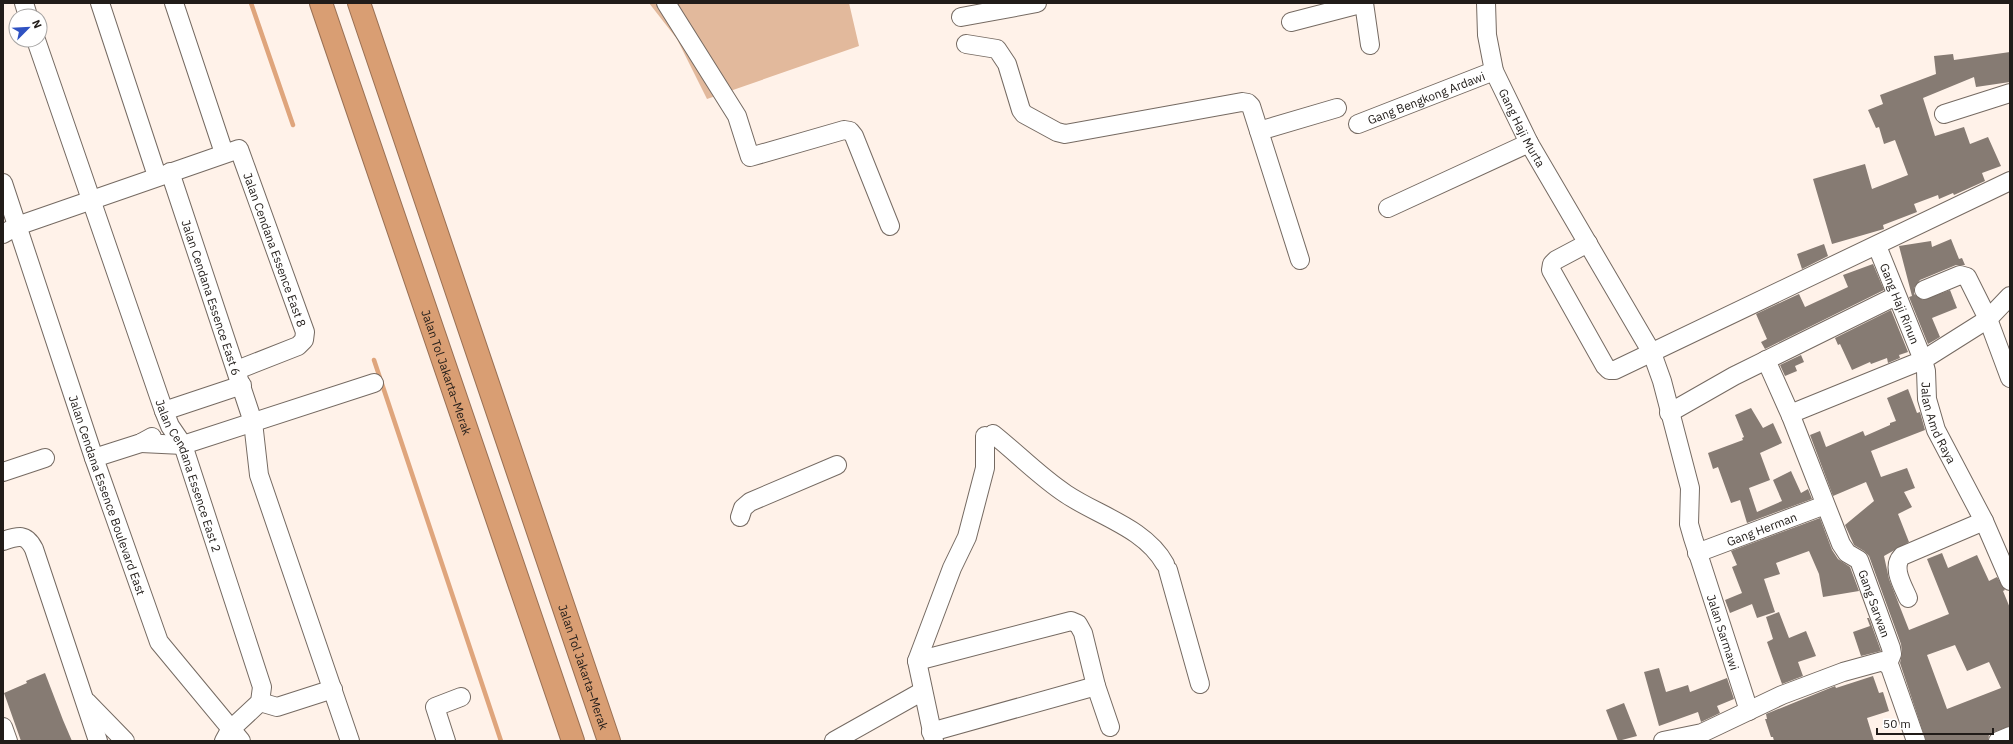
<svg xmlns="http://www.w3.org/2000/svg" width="2013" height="744" viewBox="0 0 2013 744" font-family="'IBM Plex Sans',sans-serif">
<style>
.green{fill:#e2b99c}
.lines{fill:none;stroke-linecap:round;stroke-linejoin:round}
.stream{stroke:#dfa57c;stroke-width:4.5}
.building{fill:#867b73;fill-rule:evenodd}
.minor-casing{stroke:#756a62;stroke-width:20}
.highway-casing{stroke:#997054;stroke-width:24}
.minor{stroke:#fff;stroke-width:18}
.highway{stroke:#d99e73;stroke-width:22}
.labels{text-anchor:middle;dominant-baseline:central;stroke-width:3.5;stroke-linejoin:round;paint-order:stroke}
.street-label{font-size:12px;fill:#211c19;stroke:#fff}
</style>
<rect width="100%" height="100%" fill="#fff2e9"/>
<path class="green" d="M 649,3 L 849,3 L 859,46 L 707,99 L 677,39 Z"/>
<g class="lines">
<path class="stream" d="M 251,3 L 293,125
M 374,360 L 501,741"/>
</g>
<path class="building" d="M 2010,52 L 2010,82 L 1976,87 L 1974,77 L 1923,98 L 1935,136 L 1964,127 L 1970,144 L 1988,137 L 2001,166 L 1982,173 L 1985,181 L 1954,195 L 1953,193 L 1939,199 L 1938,195 L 1914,204 L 1917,212 L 1883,225 L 1884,229 L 1832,244 L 1813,179 L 1865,164 L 1872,189 L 1908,175 L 1895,140 L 1884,144 L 1879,127 L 1876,128 L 1868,110 L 1883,104 L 1880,95 L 1936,74 L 1934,56 L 1953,54 L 1954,60 Z
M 1951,239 L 1959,259 L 1962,258 L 1965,265 L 1956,265 L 1920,280 L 1914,288 L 1914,294 L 1923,300 L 1950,290 L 1957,308 L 1932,318 L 1940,337 L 1928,344 L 1909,297 L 1912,296 L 1899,246 L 1931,241 L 1932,247 Z
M 1824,244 L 1828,256 L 1802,269 L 1797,254 Z
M 1873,264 L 1884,290 L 1765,349 L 1761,342 L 1767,339 L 1756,314 L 1799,294 L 1805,307 L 1848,287 L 1843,275 Z
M 1891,310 L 1908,352 L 1899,355 L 1900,358 L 1888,363 L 1887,358 L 1871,364 L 1870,362 L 1852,370 L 1840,344 L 1838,345 L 1835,338 Z
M 1801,355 L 1804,362 L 1795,366 L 1797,371 L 1785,376 L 1780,365 Z
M 1908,389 L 1917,413 L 1920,412 L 1925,430 L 1871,451 L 1881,477 L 1907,468 L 1915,488 L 1904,492 L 1912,507 L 1898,514 L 1909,542 L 1884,556 L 1889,579 L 1909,630 L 1949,614 L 1927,559 L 1942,553 L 1948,568 L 1977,555 L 1989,581 L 1997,577 L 2005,590 L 2003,591 L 2010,608 L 2010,726 L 1994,732 L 1989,735 L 1988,741 L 1926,741 L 1900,663 L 1902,653 L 1901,644 L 1869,556 L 1864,551 L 1854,545 L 1845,525 L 1874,501 L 1866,482 L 1833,496 L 1810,435 L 1820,431 L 1826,447 L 1863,431 L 1865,436 L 1890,425 L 1890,423 L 1896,421 L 1887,398 ZM 1955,645 L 1967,671 L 1989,662 L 2001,688 L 1947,709 L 1927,655 Z
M 1751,408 L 1763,428 L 1773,423 L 1782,443 L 1760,453 L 1770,480 L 1749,488 L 1757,512 L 1782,501 L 1773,480 L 1791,471 L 1801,493 L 1808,489 L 1812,499 L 1747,523 L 1740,500 L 1731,503 L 1718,467 L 1713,469 L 1708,453 L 1743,440 L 1742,438 L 1744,437 L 1735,415 Z
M 1820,518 L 1832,550 L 1838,559 L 1850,567 L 1859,591 L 1823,597 L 1819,574 L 1809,551 L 1776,563 L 1780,574 L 1764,579 L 1775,612 L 1757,618 L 1752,604 L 1730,613 L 1725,600 L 1742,593 L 1732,567 L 1737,565 L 1731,551 Z
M 1779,612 L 1789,638 L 1806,631 L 1816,656 L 1798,662 L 1803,676 L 1782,684 L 1767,642 L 1773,639 L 1766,617 Z
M 1867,618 L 1869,618 L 1881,651 L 1861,656 L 1853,632 L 1870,626 Z
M 1659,668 L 1666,692 L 1688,685 L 1690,692 L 1727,678 L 1734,699 L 1717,706 L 1720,713 L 1701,722 L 1698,712 L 1659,726 L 1644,672 Z
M 45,673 L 63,720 L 72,741 L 21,741 L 4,693 L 27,683 L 26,681 Z
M 1873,676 L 1879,693 L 1883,692 L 1889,711 L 1867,718 L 1874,741 L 1774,741 L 1773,737 L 1771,737 L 1765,719 L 1767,719 L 1766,714 L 1835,686 L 1836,688 Z
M 1624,703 L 1637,736 L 1618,741 L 1606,710 Z"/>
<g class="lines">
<defs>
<g id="minor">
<path d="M 24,3 L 28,16"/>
<path d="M 100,3 L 157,176"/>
<path d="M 174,3 L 224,153"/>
<path d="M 666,3 L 737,116 L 750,157 L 844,130 L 850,131 L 854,136 L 890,226"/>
<path d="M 1364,3 L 1370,45"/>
<path id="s1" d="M 1486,3 L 1487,35 L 1494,71 L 1529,143 L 1652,353 L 1662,381 L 1690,488 L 1689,524 L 1693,538 L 1749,711"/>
<path d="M 961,17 L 1037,3"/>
<path d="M 1291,22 L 1364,3"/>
<path id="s2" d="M 36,40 L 164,411 L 170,426 L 183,445 L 262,687 L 260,702 L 230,730 L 224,741"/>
<path d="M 966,44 L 997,49 L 1007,64 L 1021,110 L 1024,114 L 1057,132 L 1065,134 L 1242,102 L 1248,103 L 1251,106 L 1300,260"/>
<path d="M 1944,114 L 2010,93"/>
<path id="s3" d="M 1358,124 L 1494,71"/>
<path d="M 1259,131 L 1337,108"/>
<path id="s4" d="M 170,172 L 253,422 L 259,475 L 350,741"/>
<path id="s5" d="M 3,183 L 94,458 L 159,642 L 241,741"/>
<path d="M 1388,208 L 1529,143"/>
<path id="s6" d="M 3,234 L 17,226 L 239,149 L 305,332 L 304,340 L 298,346 L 237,370"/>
<path d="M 1588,243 L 1556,260 L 1552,264 L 1551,270 L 1605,366 L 1609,370 L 1615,370 L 2010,181"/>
<path id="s7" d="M 1877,246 L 1923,360 L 1795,412 L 1791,416 L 1841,544 L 1847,553 L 1859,560 L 1891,648 L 1892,654 L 1888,664"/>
<path d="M 1924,290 L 1960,275 L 1967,277 L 1988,319 L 2010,378"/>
<path id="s8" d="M 2010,296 L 1988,319 L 1923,360 L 1926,371 L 1927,399 L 1936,430 L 1984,521 L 2010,581"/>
<path d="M 1766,360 L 1791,416"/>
<path d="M 164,411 L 242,385"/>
<path d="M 1669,413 L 1734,376 L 1896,296"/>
<path d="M 993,434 C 1017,453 1040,477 1066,494 C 1099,516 1145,528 1165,564"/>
<path d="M 141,443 L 183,445 L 374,383"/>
<path d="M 94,458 L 141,443 L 152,437"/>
<path d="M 3,472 L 45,458"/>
<path d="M 740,517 L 743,508 L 750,502 L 837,465"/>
<path d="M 3,541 C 18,536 26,533 34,549 L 98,741"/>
<path id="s9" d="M 1697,553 L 1825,505"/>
<path d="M 1168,570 L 1200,684"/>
<path d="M 1908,598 C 1903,586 1891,567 1902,556 L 1984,521"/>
<path d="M 917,661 L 1071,621 L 1078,624 L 1083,633 L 1096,686 L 1110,727"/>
<path d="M 87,702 L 125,741"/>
<path d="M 260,702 L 277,707 L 333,689"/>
<path d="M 3,727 L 8,741"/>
<path d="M 931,732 L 1096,686"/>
<path d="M 446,741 L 435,707 L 461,697"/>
<path d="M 834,741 L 923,691"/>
<path d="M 934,741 L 917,661 L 952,568 L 967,537 L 985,468 L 985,436"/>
<path d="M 1663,741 L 1702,733 L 1782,695 L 1843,672 L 1883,661 L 1890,667 L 1916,741"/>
<path d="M 1998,741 L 2010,736"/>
</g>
<g id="highway">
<path id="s10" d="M 321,3 L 573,741"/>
<path id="s11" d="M 359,3 L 609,741"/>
</g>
</defs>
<use href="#minor" class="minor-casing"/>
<use href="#highway" class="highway-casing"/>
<use href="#minor" class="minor"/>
<use href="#highway" class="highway"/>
</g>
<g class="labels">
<g class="street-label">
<text stroke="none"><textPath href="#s3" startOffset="73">Gang Bengkong Ardawi</textPath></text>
<text stroke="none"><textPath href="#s1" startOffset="132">Gang Haji Murta</textPath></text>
<text stroke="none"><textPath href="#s6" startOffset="358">Jalan Cendana Essence East 8</textPath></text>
<text stroke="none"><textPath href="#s4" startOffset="132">Jalan Cendana Essence East 6</textPath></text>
<text stroke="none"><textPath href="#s7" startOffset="62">Gang Haji Rinun</textPath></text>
<text stroke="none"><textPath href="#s10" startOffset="390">Jalan Tol Jakarta–Merak</textPath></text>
<text stroke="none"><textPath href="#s8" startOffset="174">Jalan Amd Raya</textPath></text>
<text stroke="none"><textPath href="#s2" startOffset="462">Jalan Cendana Essence East 2</textPath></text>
<text stroke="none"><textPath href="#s5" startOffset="329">Jalan Cendana Essence Boulevard East</textPath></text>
<text stroke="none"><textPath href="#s9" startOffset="69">Gang Herman</textPath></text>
<text stroke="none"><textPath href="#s7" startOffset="475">Gang Sarwan</textPath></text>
<text stroke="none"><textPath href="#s1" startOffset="682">Jalan Sarmawi</textPath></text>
<text stroke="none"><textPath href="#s11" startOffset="701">Jalan Tol Jakarta–Merak</textPath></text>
</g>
</g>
<rect width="2013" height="744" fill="none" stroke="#211c19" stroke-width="8"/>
<g transform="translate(28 28) rotate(66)"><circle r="19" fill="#ffffff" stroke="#a6a4a3"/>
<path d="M0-3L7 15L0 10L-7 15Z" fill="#2f52c2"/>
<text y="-6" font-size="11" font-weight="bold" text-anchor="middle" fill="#211c19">N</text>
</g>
<path d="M1877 728v6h116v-6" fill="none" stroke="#211c19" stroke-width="2"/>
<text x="1883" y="728" font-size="12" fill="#211c19" stroke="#ffffff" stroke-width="3" paint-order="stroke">50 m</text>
</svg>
